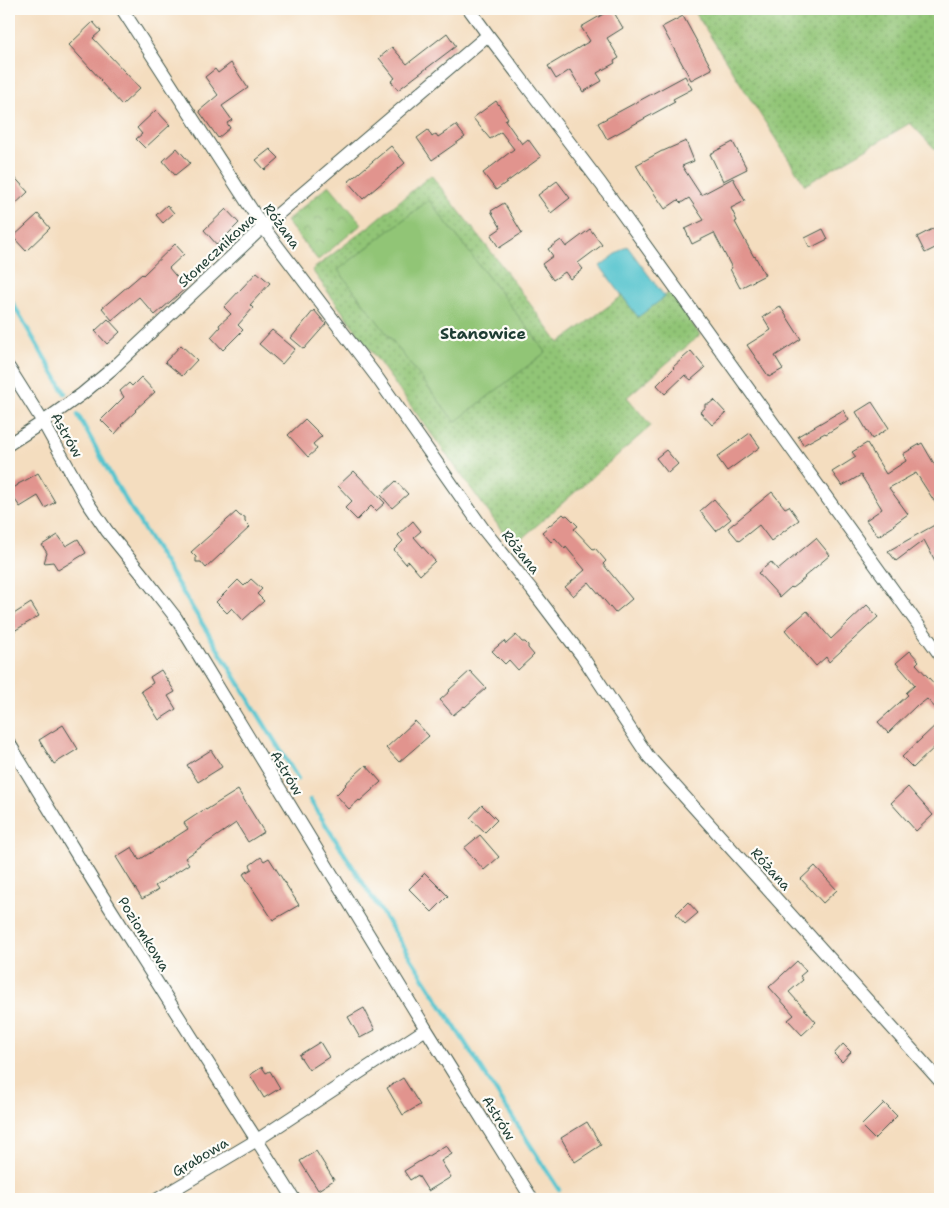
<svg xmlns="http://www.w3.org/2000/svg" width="949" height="1208" viewBox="0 0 949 1208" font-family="'Shantell Sans',sans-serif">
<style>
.grass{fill:url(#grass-dots);stroke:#588155}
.park{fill:url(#park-crowns);stroke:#588155}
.pitch{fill:#91c576;stroke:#588155}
.water{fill:#58c5cf;stroke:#3c8182}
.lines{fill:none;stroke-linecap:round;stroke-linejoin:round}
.stream{stroke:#58c5cf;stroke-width:4.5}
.building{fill:#e1948e}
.minor-casing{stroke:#3f5549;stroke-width:14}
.minor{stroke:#fff;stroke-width:12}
.labels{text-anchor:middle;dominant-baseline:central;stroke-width:4.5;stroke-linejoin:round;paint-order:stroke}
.street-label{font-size:14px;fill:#1f3d34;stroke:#fdfcf7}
.quarter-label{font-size:16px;font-weight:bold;fill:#1f3d34;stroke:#fdfcf7}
</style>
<defs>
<pattern id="grass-dots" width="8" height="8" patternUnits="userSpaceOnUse" patternTransform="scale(1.25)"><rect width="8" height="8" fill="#91c576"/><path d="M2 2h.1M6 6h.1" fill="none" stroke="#76a162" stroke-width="1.8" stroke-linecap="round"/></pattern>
<pattern id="park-crowns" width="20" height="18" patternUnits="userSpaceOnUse" patternTransform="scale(1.25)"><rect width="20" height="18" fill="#91c576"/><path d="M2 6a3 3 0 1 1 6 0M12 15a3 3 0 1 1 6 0" fill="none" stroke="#76a162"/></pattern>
</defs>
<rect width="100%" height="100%" fill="#fdfcf7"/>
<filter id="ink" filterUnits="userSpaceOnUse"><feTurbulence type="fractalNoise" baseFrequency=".02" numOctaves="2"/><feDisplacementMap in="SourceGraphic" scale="10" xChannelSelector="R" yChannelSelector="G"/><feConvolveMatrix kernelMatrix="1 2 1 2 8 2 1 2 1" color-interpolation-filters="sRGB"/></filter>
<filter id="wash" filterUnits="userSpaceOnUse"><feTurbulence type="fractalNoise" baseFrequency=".0096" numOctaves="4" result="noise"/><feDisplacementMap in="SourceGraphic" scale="20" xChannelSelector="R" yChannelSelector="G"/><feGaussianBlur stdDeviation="1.12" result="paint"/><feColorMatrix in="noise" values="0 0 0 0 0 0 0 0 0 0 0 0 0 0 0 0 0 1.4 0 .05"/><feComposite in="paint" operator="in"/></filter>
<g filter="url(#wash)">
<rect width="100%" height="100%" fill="#f4ddbf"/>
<path class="grass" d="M 695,9 L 872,9 L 874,11 L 880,9 L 940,9 L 940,154 L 910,123 L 805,185 L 695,12 Z
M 431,175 L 499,262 L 559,343 L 622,296 L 638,316 L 670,292 L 700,335 L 627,397 L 651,426 L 513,546 L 312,270 L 372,224 Z"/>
<path class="park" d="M 329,185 L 362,224 L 318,260 L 286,221 Z"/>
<path class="pitch" d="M 429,200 L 546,352 L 455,422 L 338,270 Z"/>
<path class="water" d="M 627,246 L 665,297 L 638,317 L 600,266 Z"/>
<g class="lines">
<path class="stream" d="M 9,297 L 65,393
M 78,415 L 114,481 L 216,646 L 298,779
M 310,800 L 559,1190"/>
</g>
<g id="blocks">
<path class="building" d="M 612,9 L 623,28 L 607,38 L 619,58 L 614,61 L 615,63 L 597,73 L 602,81 L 583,92 L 570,70 L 556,79 L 548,66 L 590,41 L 581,27 Z
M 683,16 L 712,69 L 691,80 L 662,27 Z
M 93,22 L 101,31 L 93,38 L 140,88 L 122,105 L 100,81 L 101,80 L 69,45 Z
M 447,33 L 456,46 L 398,90 L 391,81 L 395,78 L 379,58 L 392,47 L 407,64 Z
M 231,63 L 248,88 L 222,106 L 232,120 L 227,123 L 230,128 L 218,138 L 199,111 L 218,95 L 205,77 L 215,69 L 218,73 Z
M 685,76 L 692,89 L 673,99 L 675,102 L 607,139 L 598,123 Z
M 496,101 L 508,118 L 505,120 L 522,144 L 528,139 L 541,157 L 496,190 L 483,173 L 514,149 L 501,132 L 490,139 L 473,118 Z
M 156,110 L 170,125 L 145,148 L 136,139 L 142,134 L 137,128 Z
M 456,125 L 465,137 L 432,160 L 417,138 L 428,130 L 432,137 L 436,134 L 438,137 Z
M 686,141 L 694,161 L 682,166 L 701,195 L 733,178 L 745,201 L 731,208 L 737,221 L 735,222 L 754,257 L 755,256 L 765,275 L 740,288 L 730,269 L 732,268 L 714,233 L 692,244 L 685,229 L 704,220 L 689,198 L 681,203 L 678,200 L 665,209 L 645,180 L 636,165 L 662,151 L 663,151 Z
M 733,142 L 747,169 L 723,181 L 710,154 Z
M 391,146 L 405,163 L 363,199 L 348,182 Z
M 177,148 L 190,163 L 175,175 L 163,161 Z
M 270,149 L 279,158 L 265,170 L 256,160 Z
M 9,171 L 28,192 L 9,210 Z
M 557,181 L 570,198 L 551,213 L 538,195 Z
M 504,203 L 522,233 L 499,248 L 491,235 L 501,228 L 491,211 Z
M 167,205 L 174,213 L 163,223 L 156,215 Z
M 226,209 L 239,223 L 217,245 L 204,230 Z
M 38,214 L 50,228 L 26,251 L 13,237 Z
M 940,225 L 940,244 L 936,246 L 937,247 L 925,253 L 917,237 Z
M 590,229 L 602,245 L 578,263 L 583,269 L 570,279 L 565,272 L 553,280 L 542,264 L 553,256 L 548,249 L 561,240 L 566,247 Z
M 823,229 L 828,239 L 810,248 L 805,238 Z
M 175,244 L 184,254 L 169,268 L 186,288 L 155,315 L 139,297 L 112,320 L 102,308 L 142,274 L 143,275 Z
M 257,272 L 270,283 L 250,305 L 253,308 L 238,325 L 243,330 L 223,350 L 211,337 L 220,327 L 219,325 L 231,314 L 224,307 Z
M 780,306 L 801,339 L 775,356 L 783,369 L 769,377 L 747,345 L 771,330 L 763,317 Z
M 314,310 L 326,324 L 304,349 L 291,338 Z
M 108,319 L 120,332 L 107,344 L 95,331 Z
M 272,330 L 295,349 L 282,364 L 259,344 Z
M 181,345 L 197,360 L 182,376 L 165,362 Z
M 691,351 L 705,368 L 691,380 L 685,375 L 665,394 L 657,385 L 674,368 L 673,367 Z
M 141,377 L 155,392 L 135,410 L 136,411 L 121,425 L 122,426 L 115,434 L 101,420 L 124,397 L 120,391 L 129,383 L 132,386 Z
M 714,400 L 726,413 L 712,425 L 700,412 L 705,408 L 705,404 L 709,404 Z
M 872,402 L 889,428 L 872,439 L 856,412 Z
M 843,410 L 849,420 L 826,434 L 825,433 L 803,445 L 798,436 Z
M 305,419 L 322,436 L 313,444 L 317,449 L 308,457 L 288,435 Z
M 750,433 L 760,447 L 727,471 L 717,457 Z
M 867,443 L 886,474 L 906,461 L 903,454 L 922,443 L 940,474 L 940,510 L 916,473 L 889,488 L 908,514 L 893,525 L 894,526 L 878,536 L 866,520 L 882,509 L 861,475 L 842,486 L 832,472 L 856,457 L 852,452 Z
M 666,450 L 678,464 L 668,473 L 656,458 Z
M 354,471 L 385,503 L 376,511 L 371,506 L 357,520 L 345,508 L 352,501 L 338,486 Z
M 38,473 L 55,502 L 45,508 L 38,496 L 20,507 L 9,491 L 18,485 L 18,484 L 28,479 Z
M 396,481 L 408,494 L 392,508 L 381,495 Z
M 772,492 L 785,508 L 789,506 L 799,520 L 771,541 L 759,525 L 739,541 L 728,528 Z
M 714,499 L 731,519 L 716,531 L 700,511 Z
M 236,512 L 240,516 L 245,517 L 245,522 L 250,527 L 206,568 L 201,562 L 196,562 L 196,557 L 191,552 Z
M 563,514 L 565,516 L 567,515 L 578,526 L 574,529 L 593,549 L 595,548 L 606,561 L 603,564 L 632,599 L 615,613 L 589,582 L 573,596 L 565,587 L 585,570 L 566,547 L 565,549 L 555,538 L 551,542 L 542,532 Z
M 413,521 L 421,531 L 414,537 L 435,561 L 420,575 L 408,561 L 406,564 L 394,550 L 403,541 L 398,535 Z
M 940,522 L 940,570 L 924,540 L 896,561 L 888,551 Z
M 58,535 L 66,546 L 78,539 L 86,553 L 58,570 L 53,562 L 44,563 L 47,553 L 42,545 Z
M 816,538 L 830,555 L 804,577 L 805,578 L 792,588 L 791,587 L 780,597 L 758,573 L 771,562 L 778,570 Z
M 251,579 L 262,589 L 257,594 L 264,601 L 243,620 L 232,608 L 227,613 L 216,602 L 238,580 L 244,586 Z
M 31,603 L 39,616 L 14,631 L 9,622 L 9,617 Z
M 867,605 L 878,617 L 829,662 L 826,657 L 816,666 L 785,630 L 807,611 L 831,639 Z
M 516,635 L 522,642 L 525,642 L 528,645 L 528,648 L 534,655 L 518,670 L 509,660 L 505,664 L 492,651 L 504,641 L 506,644 Z
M 910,651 L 919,661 L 916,664 L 940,690 L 940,713 L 927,699 L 918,706 L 917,705 L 888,733 L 878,722 L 908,695 L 906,693 L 915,685 L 896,663 Z
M 161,670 L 175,692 L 168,696 L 176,709 L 159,720 L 141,691 L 153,683 L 150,677 Z
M 470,671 L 486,688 L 465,707 L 464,706 L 453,715 L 440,700 L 450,691 L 449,690 Z
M 415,721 L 429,736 L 399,762 L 386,748 Z
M 940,721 L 940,742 L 913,768 L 902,757 Z
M 63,725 L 78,749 L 54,764 L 39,740 Z
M 211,750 L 222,767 L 198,782 L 187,765 Z
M 366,765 L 381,782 L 360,801 L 359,800 L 349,809 L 336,795 L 346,785 L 345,784 Z
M 908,787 L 933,815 L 916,831 L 891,803 Z
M 238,790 L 264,832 L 248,842 L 236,823 L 185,858 L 189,864 L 155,886 L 158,890 L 142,899 L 116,857 L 132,847 L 139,860 L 188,829 L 184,823 L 205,809 L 206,810 Z
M 482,805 L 497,820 L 485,832 L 470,818 Z
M 480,835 L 499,857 L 484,870 L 464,848 Z
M 261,857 L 264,861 L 269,858 L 299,905 L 273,920 L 243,874 L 252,869 L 250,865 Z
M 815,866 L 837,890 L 823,903 L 801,879 Z
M 425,873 L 448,896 L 432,912 L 409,889 Z
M 688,902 L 698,913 L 685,924 L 676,914 Z
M 797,961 L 806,971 L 800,976 L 803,980 L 789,992 L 816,1022 L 802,1035 L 788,1020 L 794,1015 L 769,987 Z
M 364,1008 L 375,1030 L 360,1038 L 348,1017 Z
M 320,1042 L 329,1057 L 309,1070 L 299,1055 Z
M 843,1044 L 851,1052 L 842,1062 L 834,1054 Z
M 262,1067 L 266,1073 L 270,1071 L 280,1088 L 264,1098 L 250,1075 Z
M 403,1078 L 420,1105 L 403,1115 L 387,1088 Z
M 884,1103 L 897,1116 L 874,1139 L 861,1126 Z
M 587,1122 L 601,1145 L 575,1162 L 561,1138 Z
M 446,1145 L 452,1154 L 441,1161 L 451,1177 L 428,1191 L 418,1175 L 410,1180 L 404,1171 Z
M 316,1151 L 334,1180 L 318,1190 L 300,1161 Z"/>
</g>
</g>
<g filter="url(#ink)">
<use href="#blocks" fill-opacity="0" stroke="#3f5549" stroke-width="1"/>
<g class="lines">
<defs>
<path id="minor" d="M 122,9 L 263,227 L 376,376 L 484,530 L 532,590 L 582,656 L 648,756 L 940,1081
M 469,9 L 488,35 L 601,184 L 940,655
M 9,368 L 43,422 L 88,503 L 107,531 L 141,573 L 176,618 L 426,1029 L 532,1199
M 9,444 L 43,422 L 82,394 L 112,369 L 263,227 L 488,35
M 9,743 L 93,881 L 294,1199
M 158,1199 L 257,1140 L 426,1029"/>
</defs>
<use href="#minor" class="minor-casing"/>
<use href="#minor" class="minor"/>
</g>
</g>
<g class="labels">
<g class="street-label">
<text transform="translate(282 226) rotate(54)">Różana</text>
<text transform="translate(217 250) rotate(-43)">Słonecznikowa</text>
<text transform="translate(67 435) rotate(60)">Astrów</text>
<text transform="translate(521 552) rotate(51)">Różana</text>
<text transform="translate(287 773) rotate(59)">Astrów</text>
<text transform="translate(771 869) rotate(48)">Różana</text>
<text transform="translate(144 934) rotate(58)">Poziomkowa</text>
<text transform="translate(499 1118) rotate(58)">Astrów</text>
<text transform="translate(200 1157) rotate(-31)">Grabowa</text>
</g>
<g class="quarter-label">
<text x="483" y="333">Stanowice</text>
</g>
</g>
<rect width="949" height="1208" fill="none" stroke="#fdfcf7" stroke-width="30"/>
</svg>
